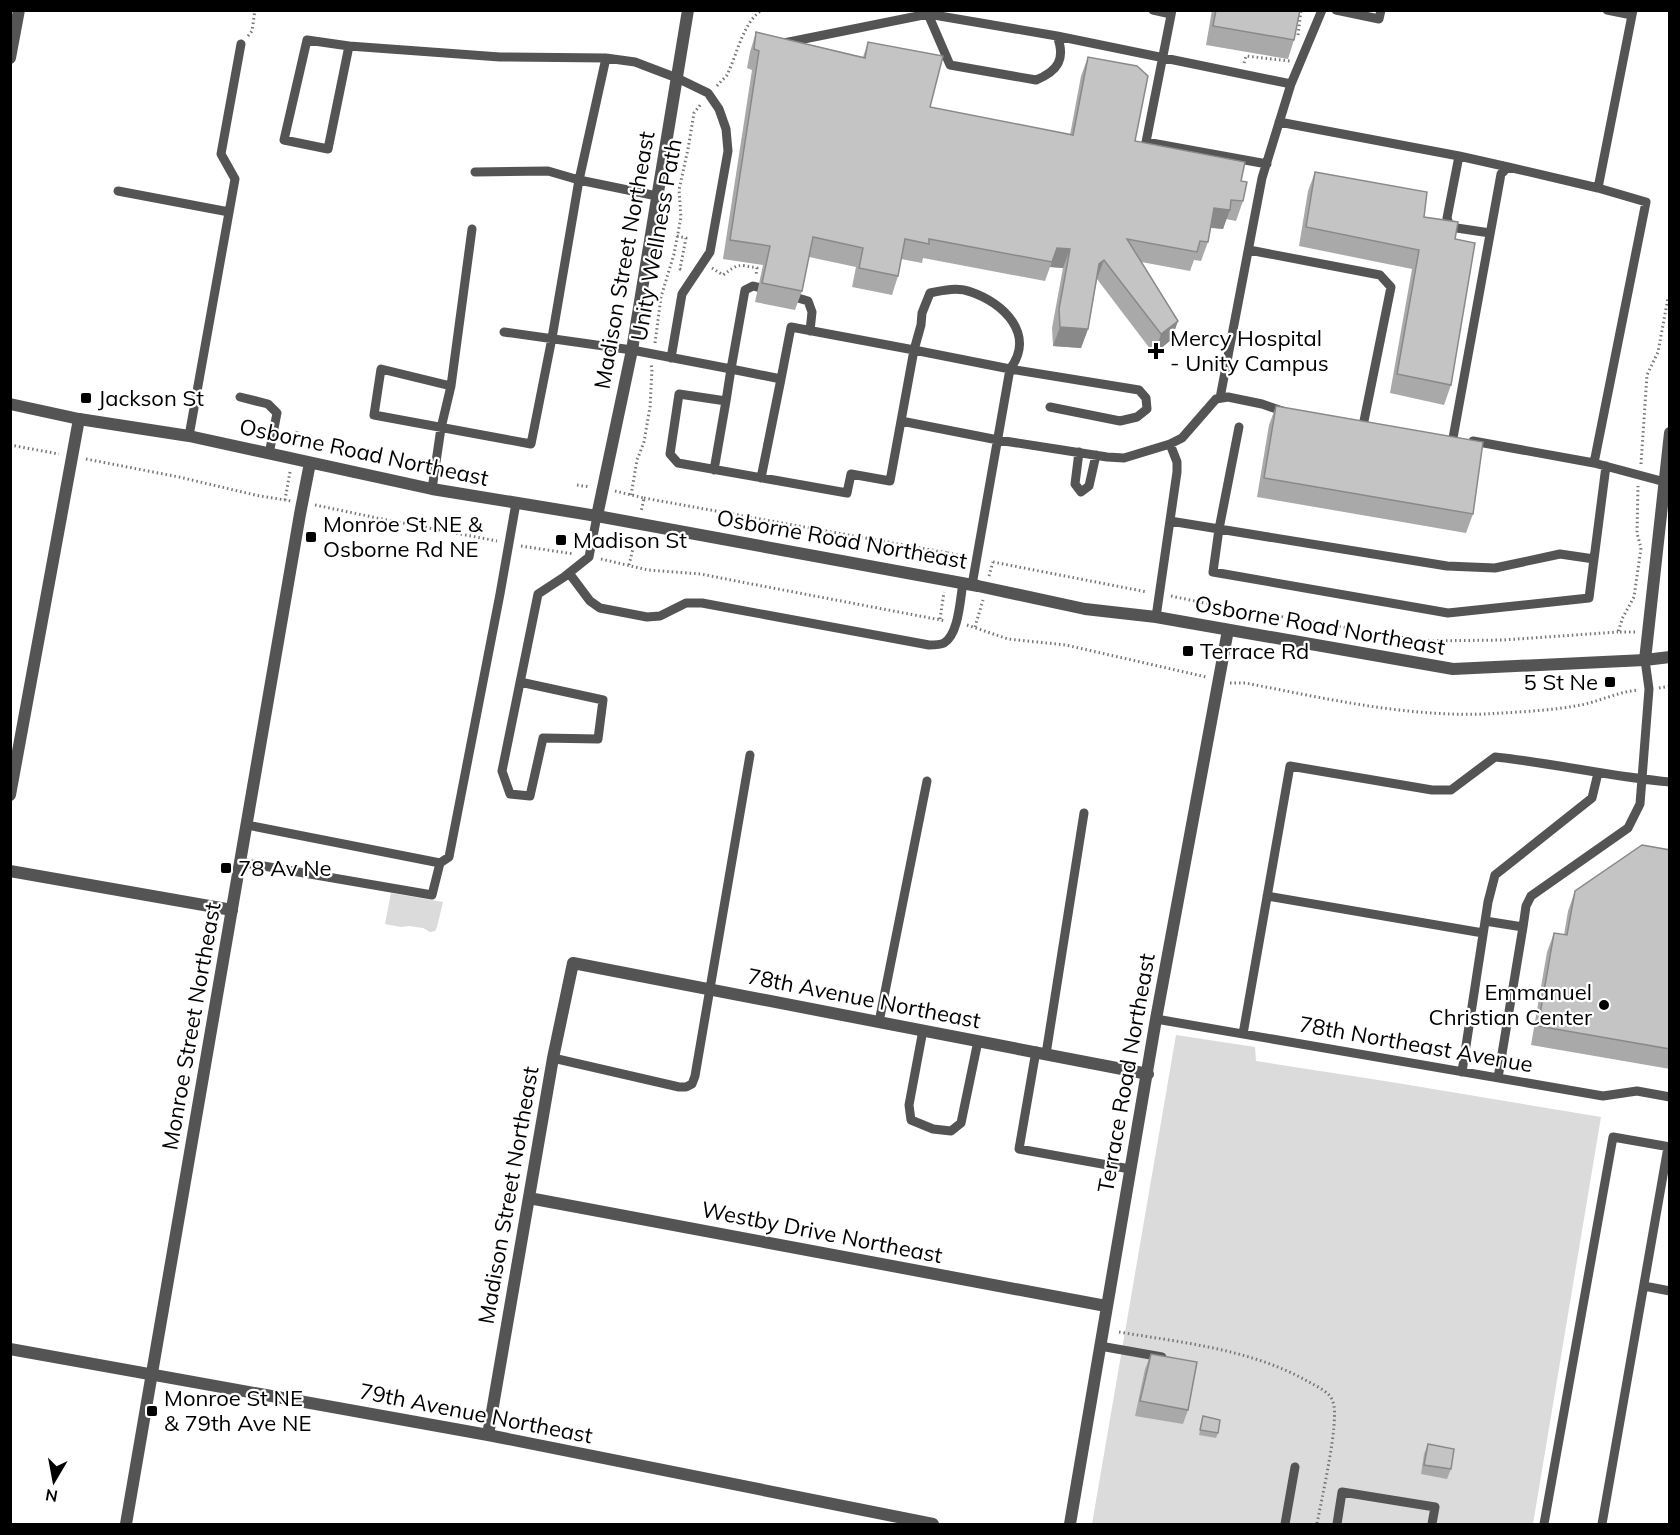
<svg xmlns="http://www.w3.org/2000/svg" width="1680" height="1535" viewBox="0 0 1680 1535" font-family="Mulish,sans-serif">
<style>
.green{fill:#dbdbdb}
.lines{fill:none;stroke-linecap:round;stroke-linejoin:round}
.path{stroke:#767676;stroke-width:3;stroke-dasharray:1.5 3;stroke-linecap:butt}
.service{stroke:#545454;stroke-width:9}
.minor{stroke:#545454;stroke-width:12}
.tertiary{stroke:#545454;stroke-width:12}
.wall{fill:#a9a9a9}
.shaded-wall{fill:#898989}
.building{fill:#c4c4c4;stroke:#898989;stroke-width:1.5}
.poi-dot{fill:#000;stroke:#fff;stroke-width:2}
.labels{text-anchor:middle;dominant-baseline:central;stroke-width:4.5;stroke-linejoin:round;paint-order:stroke}
.street-label{font-size:22px;fill:#000;stroke:#fff}
.poi-label{font-size:22px;fill:#000;stroke:#fff;text-anchor:start}
</style>
<rect width="100%" height="100%" fill="#fff"/>
<path class="green" d="M 391,893 L 443,902 L 437,927 L 435,931 L 430,932 L 423,928 L 409,926 L 401,927 L 385,924 Z
M 1176,1035 L 1255,1047 L 1256,1061 L 1391,1082 L 1601,1117 L 1533,1524 L 1092,1524 Z"/>
<g class="lines">
<path class="path" d="M 1298,35 L 1301,10
M 248,36 L 252,31 L 255,10
M 1244,63 L 1246,56 L 1290,61
M 717,86 C 720,82 724,79 727,75 C 737,55 743,22 762,10
M 677,236 L 686,238 L 680,269 L 683,270
M 712,268 L 723,275 C 738,264 738,264 757,268 L 756,275
M 655,343 L 661,297 L 674,254 L 681,217 L 679,190 L 688,149 L 694,113 L 701,104
M 10,445 L 59,454
M 295,445 L 297,431
M 86,459 L 179,477 L 255,495 L 291,501
M 1641,464 L 1647,375 L 1658,352 L 1668,298 L 1670,296
M 577,485 L 590,487
M 615,491 L 644,498 L 641,512
M 631,495 L 637,460 L 644,442 L 650,407 L 652,369 L 651,364
M 644,498 L 948,553
M 285,500 L 290,472
M 315,505 L 387,520 L 497,541
M 521,546 L 574,554
M 601,559 L 648,570 L 701,574 L 736,581 L 946,621
M 993,562 L 1147,592
M 629,565 L 636,536
M 946,567 L 948,553 L 966,557
M 989,576 L 993,562
M 1171,596 L 1214,605 L 1423,641 L 1503,640 L 1618,632
M 940,619 L 944,592
M 967,625 L 1008,639 L 1066,645 L 1206,677
M 975,627 L 983,600
M 1635,632 L 1618,632 L 1623,617 L 1634,597 L 1641,548 L 1637,533 L 1638,486
M 1230,683 L 1245,683 C 1324,698 1404,717 1485,714 C 1516,712 1550,711 1581,705 C 1600,701 1618,692 1638,690
M 1659,688 L 1670,686
M 1119,1332 C 1184,1343 1251,1349 1309,1382 C 1318,1387 1330,1392 1333,1402 C 1340,1420 1321,1501 1317,1524"/>
<path class="service" d="M 1153,10 L 1171,14
M 1172,10 L 1146,142 L 1267,164
M 1336,10 L 1379,19 L 1381,10
M 1607,10 L 1632,15
M 928,14 L 1057,36 C 1066,59 1058,71 1036,80 L 950,65 Z
M 1057,36 L 1291,84 L 1262,178 L 1220,398
M 784,43 L 928,14 L 927,10
M 349,46 L 307,40 L 284,140 L 328,149 L 349,46 L 500,57 L 606,58 L 635,62 L 677,78 L 708,93 L 719,109 L 726,129 L 728,151 L 710,252 L 682,294 L 671,358
M 606,58 L 579,180 L 657,196
M 1291,84 L 1322,10
M 1279,122 L 1459,156 L 1447,218 L 1450,227 L 1490,233
M 1459,156 L 1508,167
M 118,191 L 229,212
M 1249,250 L 1380,275 L 1391,287 L 1364,421
M 788,295 L 808,301 L 812,312 L 810,331
M 504,332 L 632,350 L 731,369 L 745,290 L 753,286 L 769,290
M 451,386 L 381,369 L 374,415 L 531,444 L 552,338 L 579,180 L 548,171 L 475,172
M 240,397 L 268,404 L 277,413 L 269,454
M 901,421 L 914,350 L 791,327 L 781,379 L 731,369 L 726,401 L 679,394 L 670,454 L 678,463 L 847,493 L 851,474 L 890,481 L 901,421 L 998,440 L 1107,457 L 1124,458 L 1170,444 L 1182,438 L 1216,399 L 1228,397 L 1262,404 L 1285,412
M 1239,427 L 1219,529 L 1213,572 L 1448,613 L 1589,598 L 1594,559
M 189,436 L 235,179 L 221,154 L 241,44
M 1453,438 L 1501,174 L 1508,167 L 1598,188
M 1473,441 L 1594,463 L 1665,482
M 1079,452 L 1075,484 L 1081,492 L 1089,486 L 1096,455
M 1594,463 L 1646,202 L 1598,188 L 1633,10
M 714,470 L 726,401
M 761,478 L 781,379
M 432,489 L 441,428 L 451,386 L 472,229
M 1170,521 L 1447,566 L 1495,568 L 1560,554 L 1594,559 L 1606,466
M 569,573 L 590,601 L 600,608 L 647,617 L 660,616 L 686,603 L 702,603 L 929,645 C 933,645 940,645 944,643 C 959,634 960,599 963,583
M 972,585 L 1010,369 C 1036,335 1004,303 971,292 C 958,287 944,290 930,293 L 922,313 L 921,325 L 914,350 L 1010,369 L 1139,390 L 1146,398 L 1147,409 L 1137,417 L 1120,421 L 1050,407
M 1156,617 L 1177,472 L 1177,462 L 1170,444
M 520,682 L 603,700 L 598,739 L 543,738 L 530,796 L 510,794 L 502,771 L 538,594 L 564,577 L 589,557 L 597,516
M 247,825 L 440,863
M 240,862 L 432,895 L 440,863 L 449,857 L 500,594 L 516,503
M 1267,896 L 1483,933
M 1485,921 L 1523,927 L 1526,906 L 1531,896 L 1628,828 L 1640,804 L 1649,689 L 1645,660
M 1156,1019 L 1603,1096 L 1637,1091 L 1670,1097
M 879,1022 L 927,781
M 923,1030 L 909,1105 L 911,1120 L 933,1129 L 951,1131 L 961,1123 L 978,1041
M 1243,1034 L 1290,766 L 1432,790 L 1451,790 L 1495,757 C 1554,763 1611,777 1670,782
M 1036,1051 L 1019,1149 L 1130,1169
M 1046,1054 L 1084,813
M 553,1058 L 679,1087 L 686,1087 L 692,1084 L 695,1076 L 750,755
M 1462,1072 L 1488,902 L 1495,875 L 1592,798 L 1598,773
M 1498,1078 L 1523,927
M 1644,1286 L 1670,1291
M 1100,1346 L 1162,1357
M 1285,1524 L 1295,1467
M 1337,1524 L 1342,1492 L 1435,1507 L 1432,1524
M 1544,1524 L 1613,1137 L 1670,1147
M 1602,1524 L 1668,1147"/>
<path class="minor" d="M 10,58 L 19,10
M 597,516 L 632,350 L 688,10
M 1645,660 L 1670,433
M 10,795 L 79,419
M 10,871 L 232,910
M 529,1198 L 1106,1306
M 10,1349 L 488,1435 L 933,1524
M 488,1435 L 553,1058 L 573,963 L 1148,1074
M 1070,1524 L 1156,1019 L 1228,630"/>
<path class="tertiary" d="M 10,404 L 79,419 L 189,436 L 432,489 L 597,516 L 978,586 L 1085,609 L 1156,617 L 1453,669 L 1645,660 L 1670,657
M 126,1524 L 300,514 L 310,463"/>
</g>
<path class="wall" d="M 1212,10 L 1300,10 L 1294,40 L 1288,59 L 1206,45 Z
M 756,32 L 863,57 L 868,42 L 930,107 L 1070,135 L 1081,76 L 1088,57 L 1135,141 L 1241,181 L 1243,201 L 1236,221 L 1226,219 L 1223,229 L 1210,228 L 1208,242 L 1201,261 L 1194,260 L 1190,271 L 1141,262 L 1178,321 L 1171,340 L 1154,354 L 1097,279 L 1088,329 L 1081,348 L 1053,346 L 1052,328 L 1063,268 L 1050,267 L 1045,281 L 923,258 L 922,263 L 901,259 L 898,276 L 892,295 L 852,287 L 856,267 L 809,257 L 802,291 L 795,310 L 755,302 L 763,265 L 723,259 L 752,70 L 747,68 L 750,52 Z
M 1315,172 L 1424,217 L 1455,239 L 1451,385 L 1444,405 L 1390,393 L 1412,269 L 1299,246 L 1308,191 Z
M 1276,406 L 1473,514 L 1466,533 L 1257,497 L 1269,425 Z
M 1670,850 L 1670,1069 L 1531,1045 L 1547,952 L 1554,933 L 1564,935 L 1568,911 L 1575,891 Z
M 1151,1354 L 1188,1410 L 1183,1424 L 1135,1416 L 1145,1369 Z
M 1203,1416 L 1218,1433 L 1216,1438 L 1199,1435 Z
M 1428,1444 L 1451,1469 L 1447,1479 L 1421,1474 L 1424,1454 Z"/>
<path class="shaded-wall" d="M 1214,208 L 1230,210 L 1223,229 L 1207,227 Z
M 1057,248 L 1070,249 L 1063,268 L 1050,267 Z
M 1104,260 L 1097,279 L 1099,264 Z
M 1178,321 L 1171,340 L 1154,354 L 1161,334 Z
M 1060,327 L 1088,329 L 1081,348 L 1053,346 Z"/>
<path class="building" d="M 1216,10 L 1300,10 L 1294,40 L 1213,26 Z
M 756,32 L 865,58 L 868,42 L 943,56 L 930,107 L 1073,135 L 1088,57 L 1137,66 L 1148,76 L 1135,141 L 1245,162 L 1241,181 L 1247,182 L 1243,201 L 1231,200 L 1230,210 L 1214,208 L 1208,242 L 1200,241 L 1197,252 L 1127,239 L 1178,321 L 1161,334 L 1104,260 L 1099,264 L 1088,329 L 1060,327 L 1059,309 L 1070,249 L 1057,248 L 1052,262 L 929,239 L 929,244 L 905,239 L 898,276 L 859,268 L 863,248 L 813,237 L 802,291 L 762,283 L 770,246 L 730,240 L 759,51 L 754,49 Z
M 1315,172 L 1427,192 L 1424,217 L 1458,222 L 1455,239 L 1475,243 L 1451,385 L 1397,374 L 1419,250 L 1306,227 Z
M 1276,406 L 1483,442 L 1473,514 L 1264,478 Z
M 1642,845 L 1670,850 L 1670,1049 L 1538,1026 L 1554,933 L 1567,935 L 1575,891 Z
M 1151,1354 L 1197,1362 L 1188,1410 L 1140,1401 Z
M 1203,1416 L 1220,1420 L 1218,1433 L 1200,1430 Z
M 1428,1444 L 1454,1449 L 1451,1469 L 1424,1465 Z"/>
<g class="poi-dot">
<path d="M1153 342h6v6h6v6h-6v6h-6v-6h-6v-6h6z"/>
<rect x="80" y="392" width="12" height="12" rx="3"/>
<rect x="305" y="531" width="12" height="12" rx="3"/>
<rect x="555" y="534" width="12" height="12" rx="3"/>
<rect x="1182" y="645" width="12" height="12" rx="3"/>
<rect x="1604" y="676" width="12" height="12" rx="3"/>
<rect x="220" y="862" width="12" height="12" rx="3"/>
<circle cx="1604" cy="1005" r="6"/>
<rect x="146" y="1405" width="12" height="12" rx="3"/>
</g>
<g class="labels">
<g class="street-label">
<text transform="translate(656 240) rotate(-80)">Unity Wellness Path</text>
<text transform="translate(624 260) rotate(-80)">Madison Street Northeast</text>
<text transform="translate(364 452) rotate(12)">Osborne Road Northeast</text>
<text transform="translate(842 539) rotate(10)">Osborne Road Northeast</text>
<text transform="translate(1320 625) rotate(10)">Osborne Road Northeast</text>
<text transform="translate(864 998) rotate(11)">78th Avenue Northeast</text>
<text transform="translate(191 1026) rotate(-80)">Monroe Street Northeast</text>
<text transform="translate(1416 1044) rotate(10)">78th Northeast Avenue</text>
<text transform="translate(1126 1073) rotate(-80)">Terrace Road Northeast</text>
<text transform="translate(508 1195) rotate(-80)">Madison Street Northeast</text>
<text transform="translate(822 1232) rotate(11)">Westby Drive Northeast</text>
<text transform="translate(476 1413) rotate(11)">79th Avenue Northeast</text>
</g>
<g class="poi-label">
<text x="1170" y="338">Mercy Hospital<tspan x="1170" dy="25">- Unity Campus</tspan></text>
<text x="98" y="398">Jackson St</text>
<text x="323" y="524">Monroe St NE &amp;<tspan x="323" dy="25">Osborne Rd NE</tspan></text>
<text x="573" y="540">Madison St</text>
<text x="1200" y="651">Terrace Rd</text>
<text x="1598" y="682" text-anchor="end">5 St Ne</text>
<text x="238" y="868">78 Av Ne</text>
<text x="1592" y="992" text-anchor="end">Emmanuel<tspan x="1592" dy="25">Christian Center</tspan></text>
<text x="164" y="1398">Monroe St NE<tspan x="164" dy="25">&amp; 79th Ave NE</tspan></text>
</g>
</g>
<rect width="1680" height="1535" fill="none" stroke="#000000" stroke-width="24"/>
<g transform="translate(54 1481) rotate(190)" stroke="#ffffff" stroke-width="4.5" paint-order="stroke">
<path d="M0-4.5L10 22L0 15L-10 22Z" fill="#000000"/>
<text y="-9" font-size="16" font-weight="bold" text-anchor="middle" fill="#000000">N</text>
</g>
</svg>
